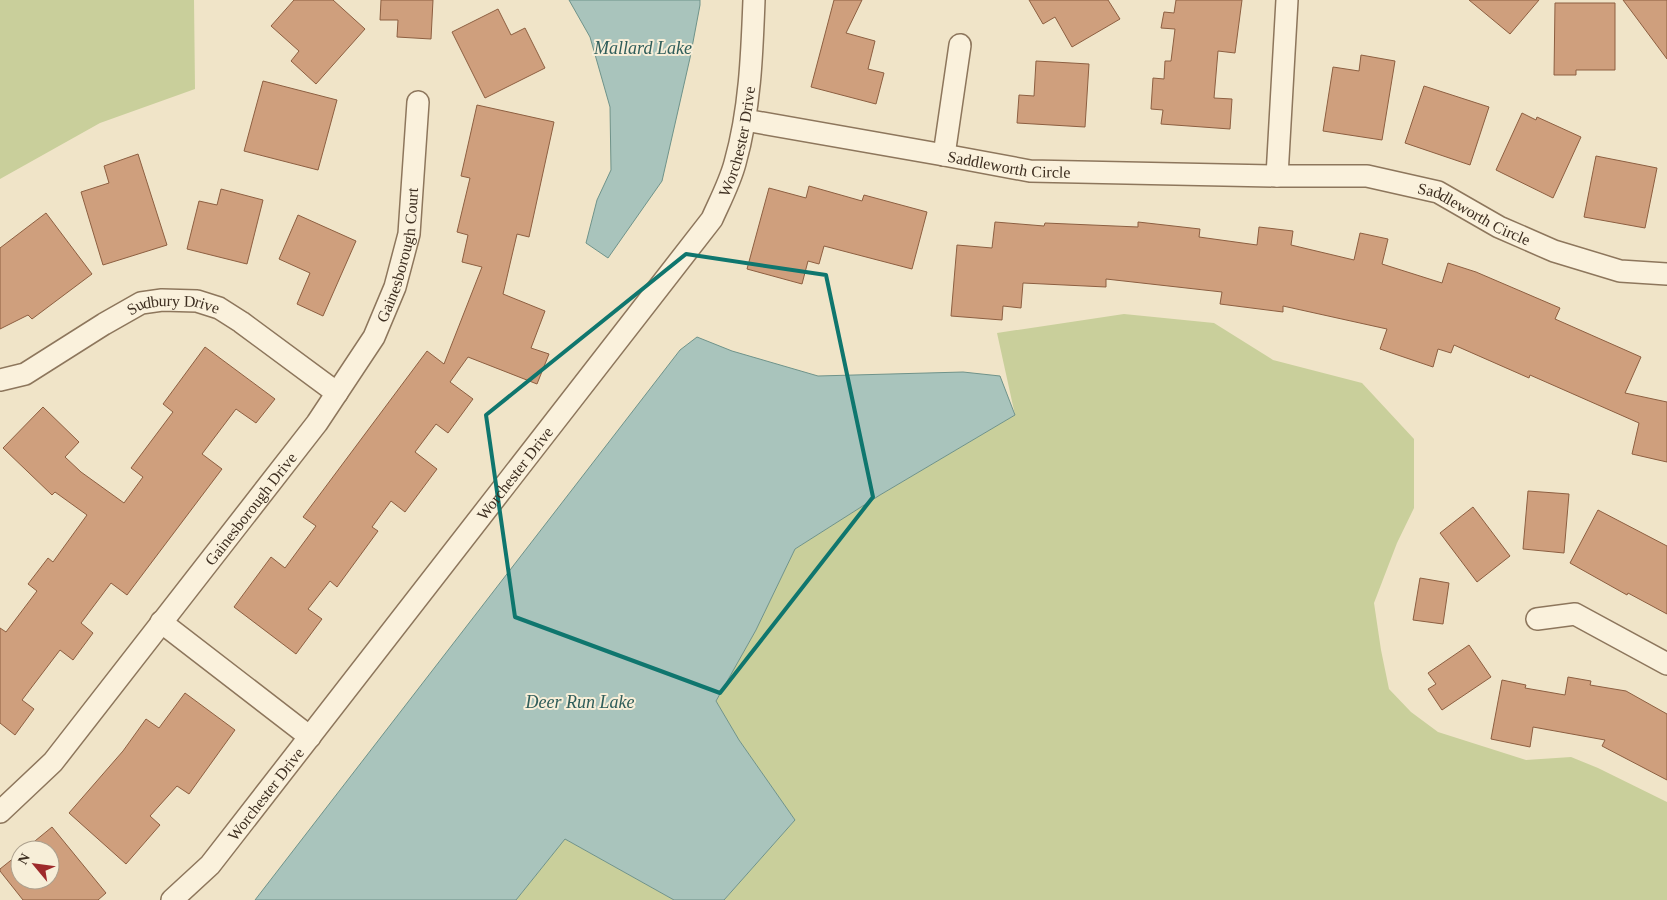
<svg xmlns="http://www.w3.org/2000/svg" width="1667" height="900" viewBox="0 0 1667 900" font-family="Georgia,serif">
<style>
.green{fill:#c9cf9b}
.water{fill:#a9c4bc;stroke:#6f938a}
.building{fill:#cf9f7d;stroke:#8d5f41}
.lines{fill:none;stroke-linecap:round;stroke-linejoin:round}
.minor-casing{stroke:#8d765c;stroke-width:24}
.minor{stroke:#faf1dc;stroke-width:21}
.marked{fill:none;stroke:#0f766e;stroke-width:4;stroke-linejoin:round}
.labels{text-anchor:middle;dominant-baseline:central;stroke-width:4;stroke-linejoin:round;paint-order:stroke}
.street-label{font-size:16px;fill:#3d2e20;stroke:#f7eed8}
.water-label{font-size:18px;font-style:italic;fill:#2f5d5a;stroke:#f7eed8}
</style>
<rect width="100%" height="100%" fill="#f0e4c8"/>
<path class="green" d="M 0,0 L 194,0 L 195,89 L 100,123 L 0,179 Z
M 1124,314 L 1214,323 L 1273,360 L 1362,383 L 1414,439 L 1414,508 L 1397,543 L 1374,603 L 1381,650 L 1389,689 L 1411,712 L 1438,732 L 1526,760 L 1571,757 L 1598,768 L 1667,802 L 1667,900 L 724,900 L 795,820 L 739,740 L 716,701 L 756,630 L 795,549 L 880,495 L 1015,415 L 997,333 Z
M 565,839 L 674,900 L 516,900 Z"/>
<path class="water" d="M 569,0 L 700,0 L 700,5 L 690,58 L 662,181 L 608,258 L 586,243 L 597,200 L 611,170 L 610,107 L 590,37 Z
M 697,337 L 732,351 L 818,376 L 963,372 L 1000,376 L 1015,415 L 880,495 L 795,549 L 756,630 L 716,701 L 739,740 L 795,820 L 724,900 L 674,900 L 565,839 L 516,900 L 255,900 L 680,350 Z"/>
<path class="building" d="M 294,0 L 333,0 L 365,29 L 316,84 L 291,61 L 299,51 L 271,26 Z
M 381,0 L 433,0 L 431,39 L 397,37 L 398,20 L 380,20 Z
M 834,0 L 862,0 L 846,33 L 875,41 L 868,69 L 884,73 L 876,104 L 811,87 Z
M 1029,0 L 1108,0 L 1120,19 L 1072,47 L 1055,17 L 1043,24 Z
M 1176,0 L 1242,0 L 1235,53 L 1218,51 L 1214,98 L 1232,99 L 1230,129 L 1161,124 L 1163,110 L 1151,109 L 1153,78 L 1164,79 L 1165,61 L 1171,61 L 1175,29 L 1161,28 L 1164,12 L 1174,13 Z
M 1469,0 L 1539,0 L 1510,34 Z
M 1623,0 L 1667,0 L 1667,59 L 1635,16 Z
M 1555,3 L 1615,3 L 1615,70 L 1576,70 L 1576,75 L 1554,75 Z
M 498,9 L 511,35 L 525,28 L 545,68 L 485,98 L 452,32 Z
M 1361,55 L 1395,61 L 1382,140 L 1323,131 L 1333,67 L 1359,71 Z
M 1036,61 L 1089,64 L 1085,127 L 1017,123 L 1019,95 L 1034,96 Z
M 263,81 L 337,100 L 318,170 L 244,151 Z
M 1424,86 L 1489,107 L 1470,165 L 1405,143 Z
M 477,105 L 554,122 L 529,237 L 517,234 L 503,294 L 545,311 L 531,348 L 549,354 L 537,384 L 468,357 L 450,382 L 473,399 L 448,433 L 436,424 L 415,452 L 437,469 L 405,512 L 391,501 L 372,527 L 378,531 L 337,587 L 330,581 L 308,609 L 322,619 L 296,654 L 234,607 L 271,557 L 285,568 L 316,526 L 303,517 L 427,351 L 444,364 L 482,267 L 462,262 L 468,235 L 457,232 L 470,178 L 461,176 Z
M 1522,113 L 1536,120 L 1537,117 L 1581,137 L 1553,198 L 1496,170 Z
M 138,154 L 167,245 L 103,265 L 81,192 L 109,183 L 104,166 Z
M 1596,156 L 1657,168 L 1645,228 L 1584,217 Z
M 809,186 L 862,201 L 864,195 L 927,212 L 912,269 L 824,246 L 819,264 L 808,261 L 802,284 L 747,269 L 769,188 L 806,198 Z
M 221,189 L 263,200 L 247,264 L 187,249 L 199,201 L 217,205 Z
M 46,213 L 92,274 L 32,319 L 28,315 L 0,329 L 0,248 Z
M 298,215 L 356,241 L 323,316 L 297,304 L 310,273 L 279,259 Z
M 995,222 L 1044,226 L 1045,223 L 1138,227 L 1138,222 L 1200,229 L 1199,237 L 1257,245 L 1259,227 L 1293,231 L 1291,245 L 1354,260 L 1360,233 L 1388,239 L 1382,264 L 1442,283 L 1448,263 L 1476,272 L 1560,308 L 1555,319 L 1641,357 L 1625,393 L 1667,402 L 1667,462 L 1632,454 L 1639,423 L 1530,375 L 1529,378 L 1454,345 L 1451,353 L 1438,349 L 1433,367 L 1380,349 L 1387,329 L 1283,306 L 1283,312 L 1220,304 L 1222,292 L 1106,279 L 1106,287 L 1023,283 L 1021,308 L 1003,306 L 1002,320 L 951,316 L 957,245 L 992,248 Z
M 205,347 L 275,399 L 256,423 L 236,409 L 202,454 L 222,469 L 127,595 L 111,583 L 81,623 L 93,633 L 73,660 L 60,650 L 22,700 L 34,709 L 15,735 L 0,723 L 0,628 L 6,632 L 37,591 L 28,584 L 48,558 L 53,562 L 87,515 L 55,492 L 52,495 L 3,448 L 43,407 L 79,442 L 65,457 L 81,472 L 124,503 L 143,477 L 131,468 L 173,412 L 163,404 Z
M 1528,491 L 1569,494 L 1564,553 L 1523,549 Z
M 1473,507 L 1510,556 L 1477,582 L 1440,533 Z
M 1598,510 L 1667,546 L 1667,614 L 1628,593 L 1627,595 L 1570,563 Z
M 1420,578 L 1449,583 L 1443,624 L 1413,620 Z
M 1469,645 L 1491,677 L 1442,710 L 1428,689 L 1436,684 L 1428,673 Z
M 1568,677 L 1591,681 L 1590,685 L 1626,691 L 1667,714 L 1667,780 L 1602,746 L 1605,740 L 1533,727 L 1530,747 L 1491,739 L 1502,680 L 1526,685 L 1525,688 L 1565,695 Z
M 185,693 L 235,730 L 189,794 L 177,786 L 150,816 L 160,825 L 126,864 L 69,813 L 123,751 L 146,719 L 159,728 Z
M 52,827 L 106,893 L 98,900 L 23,900 L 0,871 L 0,869 L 20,853 L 20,880 L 50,880 L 50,850 L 24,850 Z"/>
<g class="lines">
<defs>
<g id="minor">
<path id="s1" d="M 745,120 L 944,155 L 1030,171 L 1277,176 L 1367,176 L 1438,192 L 1499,227 L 1554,251 L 1620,271 L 1667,274"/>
<path d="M 944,155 L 960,45"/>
<path d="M 1277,176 L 1287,0"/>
<path id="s2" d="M 0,380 L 25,374 L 104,324 L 141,303 L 162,300 L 197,301 L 219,308 L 241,322 L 337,393"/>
<path d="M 1537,619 L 1575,614 L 1667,664"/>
<path d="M 161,622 L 310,737"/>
<path id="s3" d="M 0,812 L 53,762 L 317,423 L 374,337 L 395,287 L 409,234 L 418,102"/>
<path id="s4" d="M 172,900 L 210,865 L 712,219 C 720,201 730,182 735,163 C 750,110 752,54 754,0"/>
</g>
</defs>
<use href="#minor" class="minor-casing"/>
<use href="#minor" class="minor"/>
</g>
<path class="marked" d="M 686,254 L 826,275 L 873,497 L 720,693 L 515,617 L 486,415 Z"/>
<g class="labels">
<g class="street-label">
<text stroke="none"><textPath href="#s4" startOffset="952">Worchester Drive</textPath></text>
<text stroke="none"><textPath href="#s1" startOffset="268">Saddleworth Circle</textPath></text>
<text stroke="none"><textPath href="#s1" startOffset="741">Saddleworth Circle</textPath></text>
<text stroke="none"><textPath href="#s3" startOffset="692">Gainesborough Court</textPath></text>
<text stroke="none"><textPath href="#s2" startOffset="194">Sudbury Drive</textPath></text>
<text stroke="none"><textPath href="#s4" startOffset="548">Worchester Drive</textPath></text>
<text stroke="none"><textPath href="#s3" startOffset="394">Gainesborough Drive</textPath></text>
<text stroke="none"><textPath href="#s4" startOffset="142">Worchester Drive</textPath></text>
</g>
<g class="water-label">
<text x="643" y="48">Mallard Lake</text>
<text x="580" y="702">Deer Run Lake</text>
</g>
</g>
<g transform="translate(35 865) rotate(299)"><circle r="24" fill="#f7eed8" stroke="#ada18e"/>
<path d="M0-4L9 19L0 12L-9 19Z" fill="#9e2a2b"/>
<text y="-8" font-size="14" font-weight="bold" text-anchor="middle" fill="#3d2e20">N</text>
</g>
</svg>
